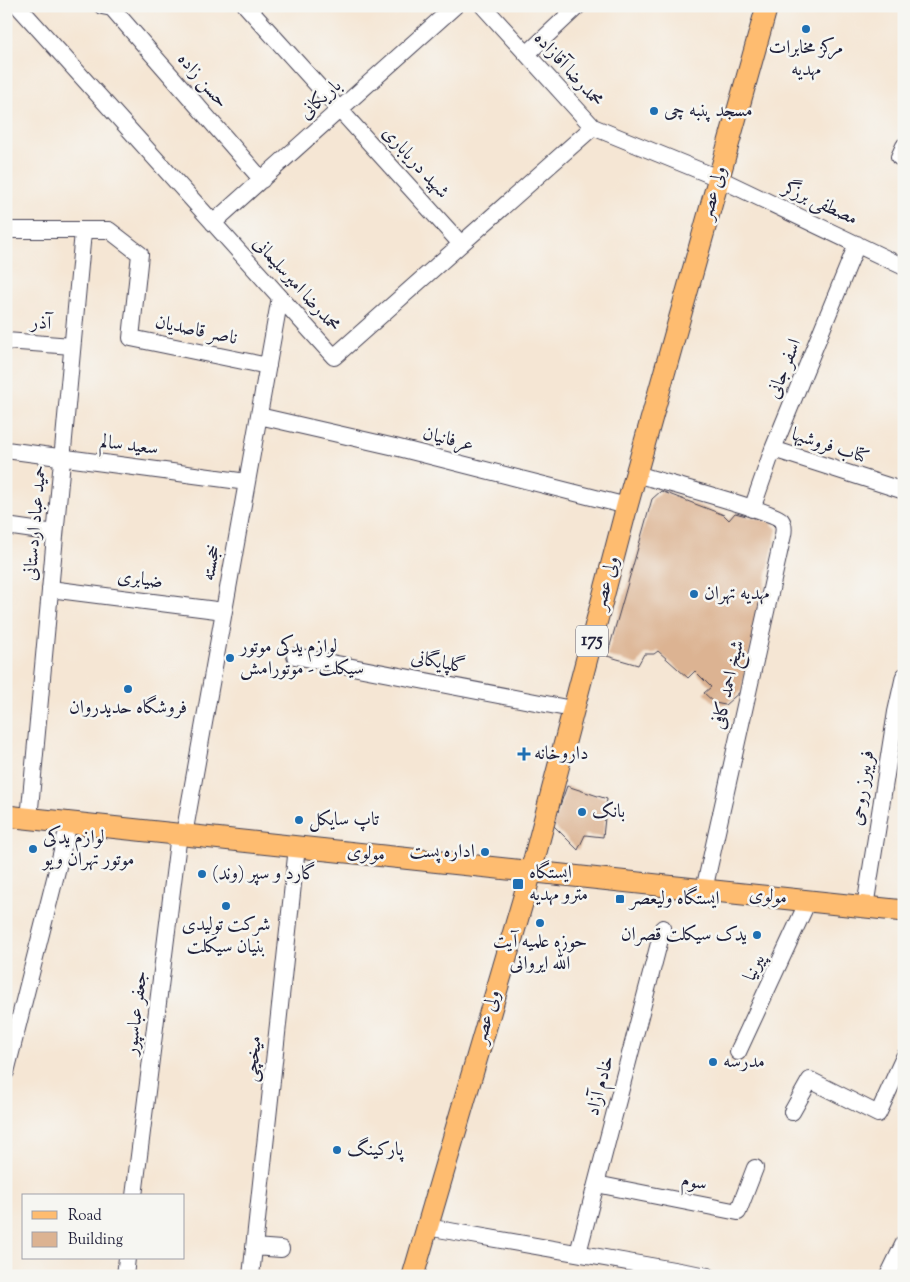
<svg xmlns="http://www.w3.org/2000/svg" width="910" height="1282" viewBox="0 0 910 1282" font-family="'Sorts Mill Goudy',Amiri,serif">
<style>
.building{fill:#dcb392}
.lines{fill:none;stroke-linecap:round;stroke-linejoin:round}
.minor-casing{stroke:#423f52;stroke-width:18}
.major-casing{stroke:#423f52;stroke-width:23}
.minor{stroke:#fff;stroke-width:16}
.major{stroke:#febc70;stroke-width:21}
.poi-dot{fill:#1f6fb2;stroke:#f6f6f2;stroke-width:2}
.labels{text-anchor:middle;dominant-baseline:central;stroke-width:5;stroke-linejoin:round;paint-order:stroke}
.shield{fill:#f6f6f2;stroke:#626272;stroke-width:1}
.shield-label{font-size:18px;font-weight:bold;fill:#22223b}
.poi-label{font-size:19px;fill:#22223b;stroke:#f6f6f2;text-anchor:start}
.street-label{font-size:19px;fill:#22223b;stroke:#f6f6f2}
</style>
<rect width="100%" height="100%" fill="#f6f6f2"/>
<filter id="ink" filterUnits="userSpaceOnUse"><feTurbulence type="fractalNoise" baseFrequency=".02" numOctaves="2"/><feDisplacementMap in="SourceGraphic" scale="10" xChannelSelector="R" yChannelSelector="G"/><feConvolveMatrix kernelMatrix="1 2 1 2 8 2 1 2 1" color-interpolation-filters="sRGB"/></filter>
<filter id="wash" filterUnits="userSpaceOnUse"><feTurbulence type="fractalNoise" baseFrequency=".0096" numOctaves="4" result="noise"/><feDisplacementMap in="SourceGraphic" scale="20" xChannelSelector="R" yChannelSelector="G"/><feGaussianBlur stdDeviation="1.12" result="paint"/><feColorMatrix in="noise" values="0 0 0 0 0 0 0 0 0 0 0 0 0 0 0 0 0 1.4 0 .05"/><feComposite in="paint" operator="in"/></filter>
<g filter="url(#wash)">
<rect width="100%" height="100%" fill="#f5e6d4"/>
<g id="blocks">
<path class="building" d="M 661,491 L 724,515 L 729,520 L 735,513 L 770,522 L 777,529 L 741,691 L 725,705 L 715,703 L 704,693 L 711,687 L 695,671 L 688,678 L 658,651 L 654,654 L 644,654 L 638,665 L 607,656 L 652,499 Z
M 567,786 L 607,799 L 603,837 L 585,835 L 578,850 L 553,825 Z"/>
</g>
</g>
<g filter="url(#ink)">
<use href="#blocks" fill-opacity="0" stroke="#423f52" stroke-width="1"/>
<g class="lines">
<defs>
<path id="minor" d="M 18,6 L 334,357 L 593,127
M 102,6 L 112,8 L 262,180
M 246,6 L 461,244
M 483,6 L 593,127 L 718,178 L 904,267
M 527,54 L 578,6
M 904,146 L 899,157 L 904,159
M 213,223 L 455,6
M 6,230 L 109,230 L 140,254 L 131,338 L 268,366
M 6,341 L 72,346
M 259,416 L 395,447 L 627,506
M 773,449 L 904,491
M 6,450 L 247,482
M 636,474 C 656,480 773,511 781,520 C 784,524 784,530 783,535 L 704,890
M 752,509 L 773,449 L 857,244
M 6,526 L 55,533
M 50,589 L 224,611
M 295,656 L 572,709
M 29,819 L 83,232
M 184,835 L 280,297
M 865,907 L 896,712 L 904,676
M 738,1052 L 808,901
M 6,1072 L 69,823
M 792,1112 L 810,1080 L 878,1114 L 904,1057
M 596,1184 L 738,1212 L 755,1168
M 134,1196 L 179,834
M 427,1227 L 708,1276
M 254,1247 L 281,1249
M 578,1253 L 663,928
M 125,1276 L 127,1258
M 251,1276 L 297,847
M 888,1276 L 904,1243"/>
<path id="major" d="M 6,816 L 904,911
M 413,1276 L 526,890 L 627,506 L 767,6"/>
</defs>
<use href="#minor" class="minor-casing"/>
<use href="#major" class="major-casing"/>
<use href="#minor" class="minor"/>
<use href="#major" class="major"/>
</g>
</g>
<g class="poi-dot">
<circle cx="806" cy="29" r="5"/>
<circle cx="654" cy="111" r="5"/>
<circle cx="694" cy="594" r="5"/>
<circle cx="230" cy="658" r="5"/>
<circle cx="128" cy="689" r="5"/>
<path d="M521.5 746.5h5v5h5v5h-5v5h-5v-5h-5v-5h5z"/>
<circle cx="582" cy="812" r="5"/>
<circle cx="299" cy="820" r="5"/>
<circle cx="33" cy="849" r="5"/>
<circle cx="485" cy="852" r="5"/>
<circle cx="202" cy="874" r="5"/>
<rect x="512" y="878" width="12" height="12" rx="2.5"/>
<rect x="615" y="894" width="10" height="10" rx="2.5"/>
<circle cx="226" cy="906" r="5"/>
<circle cx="540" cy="923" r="5"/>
<circle cx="757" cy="935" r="5"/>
<circle cx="713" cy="1062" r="5"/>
<circle cx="337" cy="1150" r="5"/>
</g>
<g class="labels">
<rect class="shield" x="576" y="625.5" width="32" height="31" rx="4"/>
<g class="shield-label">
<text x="592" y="641">175</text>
</g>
<g class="poi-label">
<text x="806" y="48" text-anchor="middle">مرکز مخابرات<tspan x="806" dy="22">مهدیه</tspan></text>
<text x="664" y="111">مسجد پنبه چی</text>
<text x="704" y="594">مهدیه تهران</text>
<text x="240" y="647">لوازم یدکی موتور<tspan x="240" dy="22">سیکلت - موتورامش</tspan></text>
<text x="128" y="708" text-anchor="middle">فروشگاه حدیدروان</text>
<text x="534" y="754">داروخانه</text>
<text x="592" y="812">بانک</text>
<text x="309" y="820">تاپ سایکل</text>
<text x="43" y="838">لوازم یدکی<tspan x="43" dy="22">موتور تهران ویو</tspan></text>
<text x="475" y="852" text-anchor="end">اداره پست</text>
<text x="529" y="873">ایستگاه<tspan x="529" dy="22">مترو مهدیه</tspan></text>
<text x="212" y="874">گارد و سپر (وند)</text>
<text x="630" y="899">ایستگاه ولیعصر</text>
<text x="226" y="925" text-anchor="middle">شرکت تولیدی<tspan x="226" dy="22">بنیان سیکلت</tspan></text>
<text x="747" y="935" text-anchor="end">یدک سیکلت قصران</text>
<text x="540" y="942" text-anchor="middle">حوزه علمیه آیت‌<tspan x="540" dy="22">الله ایروانی</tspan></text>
<text x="723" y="1062">مدرسه</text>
<text x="347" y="1150">پارکینگ</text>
</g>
<g class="street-label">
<text transform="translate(568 70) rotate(48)">محمدرضا آقازاده</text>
<text transform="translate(202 81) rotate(49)">حسن زاده</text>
<text transform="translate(321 100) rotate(-42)">باریکانی</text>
<text transform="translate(415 163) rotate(48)">شهید دریاباری</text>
<text transform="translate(714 193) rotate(-74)">ولی عصر</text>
<text transform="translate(820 204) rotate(25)">مصطفی برزگر</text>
<text transform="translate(296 285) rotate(48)">محمدرضا امیرسلیمانی</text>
<text transform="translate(41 324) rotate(4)">آذر</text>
<text transform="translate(196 331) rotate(12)">ناصر قاصدیان</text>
<text transform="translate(785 369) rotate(-68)">اسفر جانی</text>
<text transform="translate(448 440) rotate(14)">عرفانیان</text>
<text transform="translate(129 446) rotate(7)">سعید سالم</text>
<text transform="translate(830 447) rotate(18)">کتاب فروشیها</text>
<text transform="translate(36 523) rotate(-85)">حمید عباد اردستانی</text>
<text transform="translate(212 563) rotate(-80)">خجسته</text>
<text transform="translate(140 580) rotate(7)">ضیابری</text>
<text transform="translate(607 583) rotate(-75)">ولی عصر</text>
<text transform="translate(438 663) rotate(11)">گلپایگانی</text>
<text transform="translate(729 685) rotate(-77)">شیخ احمد کافی</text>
<text transform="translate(863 788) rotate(-81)">فریبرز روحی</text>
<text transform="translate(366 854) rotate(6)">مولوی</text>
<text transform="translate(768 897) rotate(6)">مولوی</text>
<text transform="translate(755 968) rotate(-65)">پیرنیا</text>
<text transform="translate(137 1013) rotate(-83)">جعفر عباسپور</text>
<text transform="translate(488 1017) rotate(-74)">ولی عصر</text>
<text transform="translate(254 1059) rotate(-84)">میخچی</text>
<text transform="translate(601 1086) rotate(-75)">خادم آزاد</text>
<text transform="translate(694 1183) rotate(11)">سوم</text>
</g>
</g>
<rect width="910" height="1282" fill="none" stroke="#f6f6f2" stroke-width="25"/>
<rect x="22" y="1194" width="162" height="65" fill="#f6f6f2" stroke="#a1a1a9"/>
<rect x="32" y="1211" width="25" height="8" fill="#febc70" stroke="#a1a1a9"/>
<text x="68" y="1220" font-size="15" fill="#22223b">Road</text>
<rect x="32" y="1232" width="25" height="15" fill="#dcb392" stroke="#a1a1a9"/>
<text x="68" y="1244" font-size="15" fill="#22223b">Building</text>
</svg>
